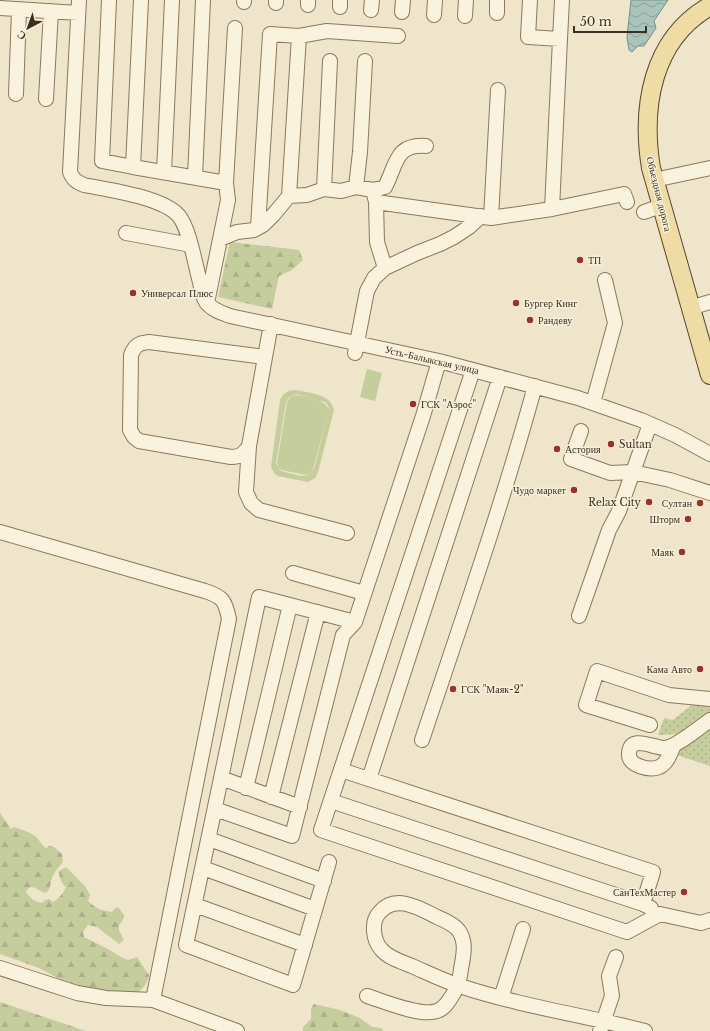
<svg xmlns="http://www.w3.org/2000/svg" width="710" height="1031" viewBox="0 0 710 1031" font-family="'Libre Baskerville',serif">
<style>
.green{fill:url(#green-dots)}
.forest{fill:url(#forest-firs)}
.pitch{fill:#c5cd9d;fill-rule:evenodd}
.water{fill:url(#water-waves);stroke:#71918a}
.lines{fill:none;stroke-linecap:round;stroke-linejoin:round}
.minor-casing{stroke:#8b785e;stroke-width:16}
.major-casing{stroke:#594632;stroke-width:20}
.minor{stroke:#f9f2dd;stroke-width:14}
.major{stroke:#efdba4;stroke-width:18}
.poi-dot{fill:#99322f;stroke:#f6efd9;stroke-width:1.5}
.labels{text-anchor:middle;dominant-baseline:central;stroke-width:3;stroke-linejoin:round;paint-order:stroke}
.street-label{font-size:10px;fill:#3c2f21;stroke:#f6efd9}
.poi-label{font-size:10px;fill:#3c2f21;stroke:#f6efd9;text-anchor:start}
</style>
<defs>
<pattern id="green-dots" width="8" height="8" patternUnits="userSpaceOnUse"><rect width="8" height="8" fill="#c5cd9d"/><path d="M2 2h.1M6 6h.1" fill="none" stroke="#aab087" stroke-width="1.8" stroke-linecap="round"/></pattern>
<pattern id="forest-firs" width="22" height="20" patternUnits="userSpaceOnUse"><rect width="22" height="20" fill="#c5cd9d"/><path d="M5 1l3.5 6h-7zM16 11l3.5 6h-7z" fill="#aab087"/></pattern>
<pattern id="water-waves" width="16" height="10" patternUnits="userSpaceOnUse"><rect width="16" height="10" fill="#aac3bc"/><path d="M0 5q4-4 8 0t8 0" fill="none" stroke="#8c9f98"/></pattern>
</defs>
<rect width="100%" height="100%" fill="#eee5ca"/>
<path class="green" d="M 693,704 L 710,704 L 710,714 L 682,734 L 658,735 L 664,718 L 673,720 Z
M 710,726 L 710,766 L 674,754 L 675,751 Z"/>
<path class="forest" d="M 230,242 L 299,250 L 303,260 L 292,270 L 279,276 L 272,309 L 218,297 Z
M 0,813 L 11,829 L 14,827 C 22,830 32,832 38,839 C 41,842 42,846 47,848 L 49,846 L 54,847 L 62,854 L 63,862 C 59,867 54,872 52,878 C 50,884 51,888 46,893 C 40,892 37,887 30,887 L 26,891 C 29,898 34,901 42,903 L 45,900 L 49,899 L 53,902 C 59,898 63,894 66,887 C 61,883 59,877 59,871 L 66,867 L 85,886 L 90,895 L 88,901 C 95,908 102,911 112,912 L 115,908 L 118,907 L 124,915 L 123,920 L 119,925 L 119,930 L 124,940 L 119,944 L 97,927 L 88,925 L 83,932 L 84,937 L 108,949 L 123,958 L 128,960 L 137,957 L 149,975 C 147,986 139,993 130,996 L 78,989 L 71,983 L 61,981 L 54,976 L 39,968 L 0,954 Z
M 0,1002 L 86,1031 L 0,1031 Z
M 314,1004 L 340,1010 L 360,1018 L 372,1027 L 381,1028 L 384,1031 L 303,1031 L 303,1027 L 311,1019 L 311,1008 Z"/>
<path class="pitch" d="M 367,369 L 382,373 L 375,401 L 360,397 Z
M 296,390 C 310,393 331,394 334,410 L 318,472 L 315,478 L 308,482 L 278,476 L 274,473 L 271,467 L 280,400 C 283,393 289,390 296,390 ZM 296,394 L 325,402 L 328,405 L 329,410 L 314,469 L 308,475 L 301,476 L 281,471 L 278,468 L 276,463 L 286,402 L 289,397 Z
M 296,395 C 306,397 326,399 329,410 L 313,469 L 310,473 L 306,475 L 281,470 L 278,468 L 277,463 L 287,402 L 290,397 Z"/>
<path class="water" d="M 631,0 L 668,0 L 654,21 L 656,28 L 644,46 L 638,46 L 632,52 L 629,50 L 627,37 Z"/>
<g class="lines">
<defs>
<path id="minor" d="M 79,0 L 70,172 C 73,180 77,182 84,185 C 109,190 163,197 179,216 C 190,230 195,265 200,282 C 201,289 203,297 206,302 C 212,310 222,313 230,316 L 439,361 L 578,398 L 641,420 L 675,435 L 710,454
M 109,0 L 102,161 L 133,167
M 141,0 L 133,167 L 226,183 L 228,200 L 207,303
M 530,0 L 528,37 L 560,39 L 562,0
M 244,2 L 244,0
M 276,3 L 276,0
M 308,5 L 308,0
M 340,7 L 340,0
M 0,8 L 78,13
M 371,10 L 372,0
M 402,12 L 403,0
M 497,13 L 497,0
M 434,15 L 435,0
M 465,16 L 466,0
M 299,36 L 327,31 L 398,36
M 16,94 L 19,10
M 46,99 L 51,11
M 164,172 L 172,0
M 195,177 L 203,0
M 654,180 L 710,168
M 226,183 L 235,28
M 356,187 L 360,152 L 365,61
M 324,189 L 330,61
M 373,190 L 376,202 L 491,218 L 552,209 L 624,194 L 627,202
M 552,209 L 560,39
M 644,212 L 661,206
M 491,218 L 498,90
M 258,227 L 270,34 L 299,36 L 289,196
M 126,233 L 191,245
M 220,239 L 237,232 L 254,230 L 263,225 L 274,214 L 289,196 L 307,195 L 324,189 L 341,191 L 356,187 L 373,190 L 385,187 C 397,164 395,144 426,146
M 385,268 L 417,253 L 440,244 L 454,237 L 469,227 L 481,216
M 690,308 L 710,302
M 355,353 L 367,291 L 374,278 L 385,268 L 377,242 L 376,202
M 265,357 L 149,342 C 139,343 135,345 131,355 L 130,430 L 134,437 L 139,441 L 231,457 C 240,457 244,454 249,446 L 271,324
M 473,370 L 321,830 L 627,932 L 660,914 L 701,923 L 710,920
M 593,403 L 615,323 L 605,280
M 581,431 L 571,459 L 610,473 L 633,472 L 670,480 L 710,493
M 249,446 L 246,492 L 251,503 L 259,510 L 347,533
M 0,532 L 205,591 C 223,597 225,600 229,619 L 153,1000
M 293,573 L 364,593
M 579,616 L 609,530 L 619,511 L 650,424
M 650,725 L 586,705 L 597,671 L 669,695 L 710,699
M 422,740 C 461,623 502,506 535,386
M 674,745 C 671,752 667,764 659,767 C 650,771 628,766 629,754 C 630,733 655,749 665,748 C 676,747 700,727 710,720
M 341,770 L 653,872 L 643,904
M 221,778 L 300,807
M 369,779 L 500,377
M 246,788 L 290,605
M 271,797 L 318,612
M 331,801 L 643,904 L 651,908
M 215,809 L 292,836 L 343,635 L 355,622
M 209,839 L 324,881
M 329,862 L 293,985 L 186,945 L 259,597 L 355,622 L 423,416 L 439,361
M 203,868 L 315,909
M 195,905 L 305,945
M 0,968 L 77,993 L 106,998 L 153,1000 L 237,1031
M 367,996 C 383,1001 421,1017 437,1011 C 443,1009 446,1005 450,999 C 458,987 459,984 461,969 C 463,957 467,943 459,931 C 454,924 444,920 437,917 C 419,908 395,893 379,913 C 371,922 373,940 381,949 C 388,958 402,962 412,966 C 428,973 444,981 460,986 C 520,1006 583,1015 645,1031
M 501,998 L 523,929
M 600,1031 L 612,996 L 609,976 L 616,957"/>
<path id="major" d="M 710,6 C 652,39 641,107 651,168 L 710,375"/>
</defs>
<use href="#minor" class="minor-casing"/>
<use href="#major" class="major-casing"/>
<use href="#minor" class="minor"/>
<use href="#major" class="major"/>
</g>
<g class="poi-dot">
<circle cx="580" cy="260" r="4"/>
<circle cx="133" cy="293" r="4"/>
<circle cx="516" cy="303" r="4"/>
<circle cx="530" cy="320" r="4"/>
<circle cx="413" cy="404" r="4"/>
<circle cx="611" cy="444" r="4"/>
<circle cx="557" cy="449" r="4"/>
<circle cx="574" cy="490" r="4"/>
<circle cx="649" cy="502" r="4"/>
<circle cx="700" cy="503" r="4"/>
<circle cx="688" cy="519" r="4"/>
<circle cx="682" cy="552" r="4"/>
<circle cx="700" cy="669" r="4"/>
<circle cx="453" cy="689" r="4"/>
<circle cx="684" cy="892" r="4"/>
</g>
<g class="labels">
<g class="street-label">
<text transform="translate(659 194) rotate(76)">Объездная дорога</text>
<text transform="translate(432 360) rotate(13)">Усть-Балыкская улица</text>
</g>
<g class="poi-label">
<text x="588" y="260">ТП</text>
<text x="141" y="293">Универсал Плюс</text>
<text x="524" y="303">Бургер Кинг</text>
<text x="538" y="320">Рандеву</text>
<text x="421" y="404">ГСК "Аэрос"</text>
<text x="619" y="444">Sultan</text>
<text x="565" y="449">Астория</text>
<text x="566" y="490" text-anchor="end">Чудо маркет</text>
<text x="641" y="502" text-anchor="end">Relax City</text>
<text x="692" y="503" text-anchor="end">Султан</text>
<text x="680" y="519" text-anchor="end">Шторм</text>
<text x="674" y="552" text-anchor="end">Маяк</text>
<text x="692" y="669" text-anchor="end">Кама Авто</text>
<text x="461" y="689">ГСК "Маяк-2"</text>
<text x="676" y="892" text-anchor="end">СанТехМастер</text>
</g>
</g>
<g transform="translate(28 28) rotate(221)" stroke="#f6efd9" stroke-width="3" paint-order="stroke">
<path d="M0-3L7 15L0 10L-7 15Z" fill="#3c2f21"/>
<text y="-6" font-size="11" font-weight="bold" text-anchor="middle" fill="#3c2f21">С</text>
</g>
<path d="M574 26v6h72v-6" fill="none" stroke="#3c2f21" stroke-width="2"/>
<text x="580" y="26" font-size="12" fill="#3c2f21" stroke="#f6efd9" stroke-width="3" paint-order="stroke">50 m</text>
</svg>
